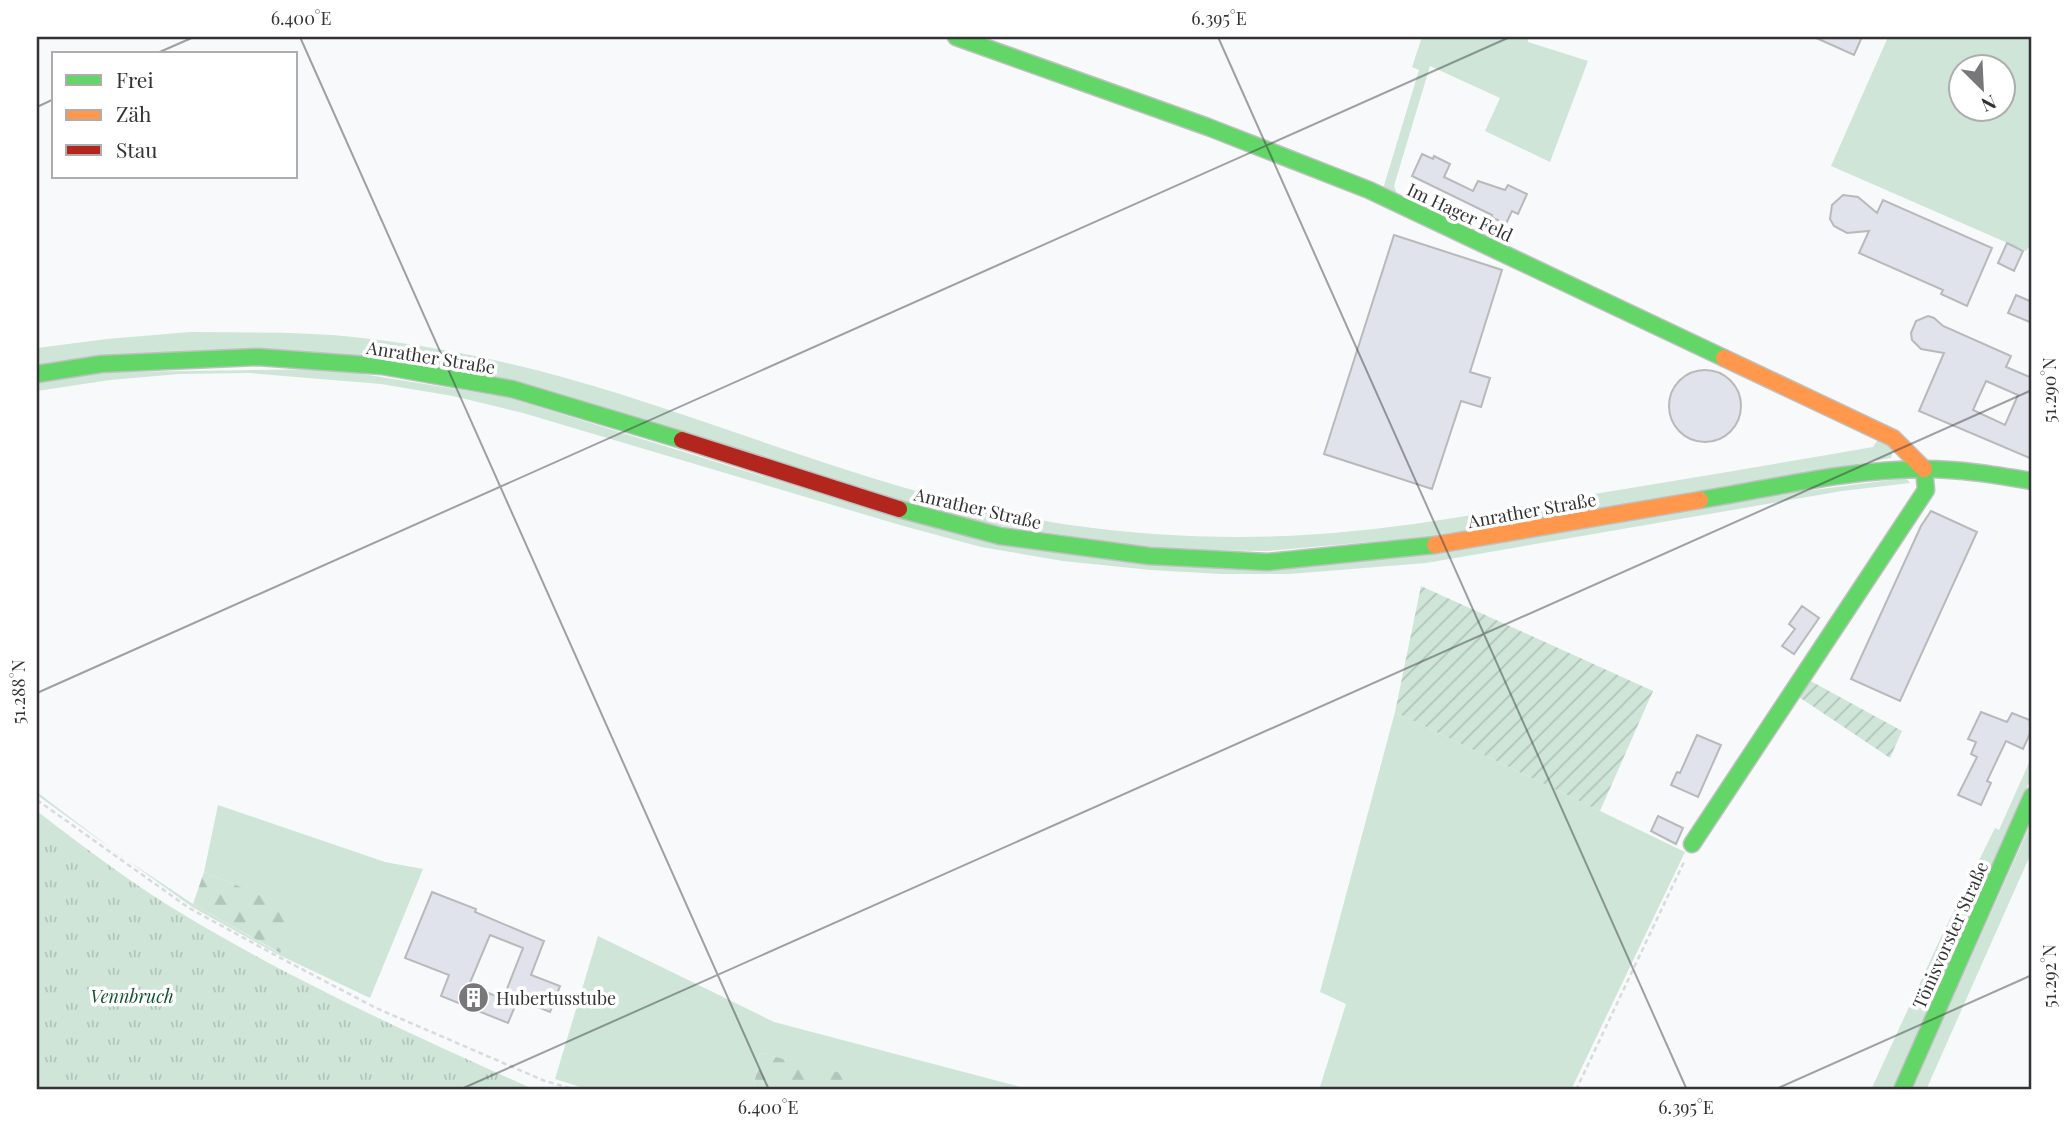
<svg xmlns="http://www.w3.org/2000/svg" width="2069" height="1127" viewBox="0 0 2069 1127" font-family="'Playfair Display',serif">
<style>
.grass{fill:#cee5d8;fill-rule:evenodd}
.forest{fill:url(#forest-firs)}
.park{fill:url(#park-tufts)}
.garden{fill:url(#garden-furrows)}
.building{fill:#e0e3eb;stroke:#b8b9ba;stroke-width:2;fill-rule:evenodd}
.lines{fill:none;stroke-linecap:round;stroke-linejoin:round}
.fast-casing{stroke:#bfc0c1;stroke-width:19}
.slow-casing{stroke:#bfc0c1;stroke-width:19}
.jam-casing{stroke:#bfc0c1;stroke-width:19}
.path{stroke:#d9dadb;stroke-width:2.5;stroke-dasharray:5 3.5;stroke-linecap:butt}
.fast{stroke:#63d668;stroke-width:16}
.slow{stroke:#ff974d;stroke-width:16}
.jam{stroke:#b3261e;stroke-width:16}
.ticks{fill:none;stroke:#333335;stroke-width:2;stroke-opacity:0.45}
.labels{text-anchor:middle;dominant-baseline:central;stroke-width:7;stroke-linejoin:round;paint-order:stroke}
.street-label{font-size:18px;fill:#333335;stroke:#fff}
.park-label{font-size:18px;font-style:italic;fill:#0e5433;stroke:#fff}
.poi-label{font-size:18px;fill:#333335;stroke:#fff;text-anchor:start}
.neatline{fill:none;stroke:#333335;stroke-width:2.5}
.ticks-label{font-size:18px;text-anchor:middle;fill:#333335}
</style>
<defs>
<pattern id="forest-firs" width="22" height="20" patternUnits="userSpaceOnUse" patternTransform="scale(1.75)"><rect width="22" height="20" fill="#cee5d8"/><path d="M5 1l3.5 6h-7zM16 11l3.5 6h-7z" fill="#b1c5ba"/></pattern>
<pattern id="park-tufts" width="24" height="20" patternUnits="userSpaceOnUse" patternTransform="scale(1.75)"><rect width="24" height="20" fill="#cee5d8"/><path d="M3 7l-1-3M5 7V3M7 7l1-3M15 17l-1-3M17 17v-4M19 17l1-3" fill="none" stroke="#b1c5ba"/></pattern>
<pattern id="garden-furrows" width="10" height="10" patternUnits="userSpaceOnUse" patternTransform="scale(1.75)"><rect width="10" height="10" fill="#cee5d8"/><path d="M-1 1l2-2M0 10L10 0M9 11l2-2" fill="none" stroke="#b1c5ba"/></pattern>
</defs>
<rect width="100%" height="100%" fill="#f8f9fb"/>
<path class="grass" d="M 1422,37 L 1528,37 L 1528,42 L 1588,61 L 1550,162 L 1485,131 L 1500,98 L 1430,66 L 1394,186 L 1398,196 L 1383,189 L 1419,70 L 1412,67 Z
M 1888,37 L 2032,37 L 2032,243 L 2026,251 L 1831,166 ZM 1960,66 L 2002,66 L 2002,108 L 1960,108 Z
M 190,332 C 247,333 305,331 362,338 C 451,348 538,368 623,395 C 771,442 915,502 1070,525 C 1163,538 1259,541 1354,531 C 1428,524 1502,510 1575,497 C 1675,481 1774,464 1873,447 L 1879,438 L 1893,450 L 1891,458 L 1472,533 L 1267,551 L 1167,550 L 974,522 L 418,363 L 37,365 L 37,348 L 107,339 Z
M 331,369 L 506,397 L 901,519 L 1227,566 L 1906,478 L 1910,483 L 1842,491 L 1426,563 L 1289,574 L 1221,574 L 1151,570 L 1063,561 L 981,547 L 900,525 L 523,413 L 453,396 L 381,384 L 249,373 L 179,374 L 110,380 L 37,391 L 37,381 L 111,372 Z
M 1395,712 L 1685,852 L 1571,1090 L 1319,1090 L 1346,1004 L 1320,992 Z
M 2032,756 L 2032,776 L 1894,1090 L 1871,1090 L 1941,937 L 1995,828 L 1999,830 Z
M 37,792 L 121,856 L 193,904 L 279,953 L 303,913 L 204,872 L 218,805 L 385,862 L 423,869 L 370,998 L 279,955 L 192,907 L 37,795 Z
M 2032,821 L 2032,851 L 1926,1090 L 1912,1090 Z
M 598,936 L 774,1022 L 1032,1090 L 906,1090 L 760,1053 L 753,1090 L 590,1090 L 555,1079 Z"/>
<path class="forest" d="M 204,872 L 304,913 L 280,953 L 193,904 Z
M 760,1053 L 906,1089 L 753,1090 Z"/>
<path class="park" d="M 37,811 C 86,849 135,886 189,918 C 300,984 417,1037 535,1090 L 37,1090 Z"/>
<path class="garden" d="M 1421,586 L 1653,691 L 1600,811 L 1395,712 Z
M 1807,679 L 1902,731 L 1890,758 L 1796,695 Z"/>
<path class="building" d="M 1814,37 L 1862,37 L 1854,55 Z
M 1422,154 L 1433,159 L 1434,156 L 1450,164 L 1444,177 L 1473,191 L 1478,181 L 1505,190 L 1508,185 L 1527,194 L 1518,214 L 1512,211 L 1506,224 L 1491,217 L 1492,215 L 1412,176 Z
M 1843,195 L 1858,197 L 1877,213 L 1883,200 L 1992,248 L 1967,306 L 1941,294 L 1943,290 L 1859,253 L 1869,231 L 1847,233 L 1834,226 L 1830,219 L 1832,205 Z
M 1394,235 L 1502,270 L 1470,372 L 1490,378 L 1481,407 L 1461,401 L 1432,489 L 1324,454 Z
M 2007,243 L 2023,251 L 2014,271 L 1998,263 Z
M 2016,295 L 2032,302 L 2032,323 L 2008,313 Z
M 1928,316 L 1934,318 L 1943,326 L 2011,356 L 2006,367 L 2032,378 L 2032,459 L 1919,411 L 1944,353 L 1921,349 L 1912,340 L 1911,333 L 1916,321 ZM 1986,381 L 2018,395 L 2005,425 L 1973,410 Z
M1669 406a36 36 0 1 1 72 0a36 36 0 1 1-72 0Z
M 1931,511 L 1977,532 L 1900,701 L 1851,679 L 1921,526 Z
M 1802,606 L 1819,618 L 1794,654 L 1782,646 L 1795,629 L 1789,624 Z
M 1981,712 L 2007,722 L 2012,713 L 2032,721 L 2032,729 L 2023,749 L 2006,741 L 1987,781 L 1991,783 L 1981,805 L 1958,795 L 1977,757 L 1971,754 L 1976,742 L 1968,739 Z
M 1697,735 L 1721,745 L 1698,797 L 1671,785 L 1677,772 L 1680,773 Z
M 1658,816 L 1683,828 L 1676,844 L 1651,831 Z
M 432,892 L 476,909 L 475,912 L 544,941 L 531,975 L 560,986 L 550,1012 L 518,999 L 508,1023 L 441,996 L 449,975 L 405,958 ZM 490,935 L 523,948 L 503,999 L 469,985 Z"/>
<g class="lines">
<defs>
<path id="fast" d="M 956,37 L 1208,127 L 1369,190 L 1724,358
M 37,374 L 101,364 L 258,357 L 382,366 L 512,389 L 682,440
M 1700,500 C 1773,488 1849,469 1925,469 C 1961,469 1996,475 2032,481
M 899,509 L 1000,536 L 1149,556 L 1268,562 L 1435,545
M 1692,844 L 1926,490 L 1924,469
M 1902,1090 L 2032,796"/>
<path id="slow" d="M 1724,358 L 1893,438 L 1924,469
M 1435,545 L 1700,500"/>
<path id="jam" d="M 682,440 L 899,509"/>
</defs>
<use href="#fast" class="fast-casing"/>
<use href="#slow" class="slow-casing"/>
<use href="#jam" class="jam-casing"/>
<path class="path" d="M 37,800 L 189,908 L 275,955 L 376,1008 L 545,1081 L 577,1090
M 1576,1090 L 1684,862"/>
<use href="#fast" class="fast"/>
<use href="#slow" class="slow"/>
<use href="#jam" class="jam"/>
</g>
<path class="ticks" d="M 300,37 L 769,1090M 1218,37 L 1687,1090M 155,54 L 194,37M 37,107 L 54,99M 37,693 L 1510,37M 459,1090 L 2032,390M 1774,1090 L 2032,975"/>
<defs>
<symbol id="building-disc" viewBox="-11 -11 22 22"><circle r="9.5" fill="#78787a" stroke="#fff"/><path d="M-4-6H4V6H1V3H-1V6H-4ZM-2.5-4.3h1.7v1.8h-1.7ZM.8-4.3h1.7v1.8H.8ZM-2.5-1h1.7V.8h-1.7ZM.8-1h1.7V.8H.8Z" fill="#fff"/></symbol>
</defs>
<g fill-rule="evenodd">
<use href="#building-disc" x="456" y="980" width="35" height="35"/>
</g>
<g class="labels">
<g class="street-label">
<text transform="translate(1460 212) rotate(25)">Im Hager Feld</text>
<text transform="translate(431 357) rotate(9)">Anrather Straße</text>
<text transform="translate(978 508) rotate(13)">Anrather Straße</text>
<text transform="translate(1532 510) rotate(-10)">Anrather Straße</text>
<text transform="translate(1950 935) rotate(-66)">Tönisvorster Straße</text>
</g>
<g class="park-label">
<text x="132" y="996">Vennbruch</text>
</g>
<g class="poi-label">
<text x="496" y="998">Hubertusstube</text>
</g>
</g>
<rect width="2069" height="1127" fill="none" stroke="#ffffff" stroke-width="77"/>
<rect x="52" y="52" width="245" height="126" fill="#ffffff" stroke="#adadae" stroke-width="2"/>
<rect x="66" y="75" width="35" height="10" fill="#63d668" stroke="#adadae" stroke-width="2"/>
<text x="116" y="88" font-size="21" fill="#333335">Frei</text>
<rect x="66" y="110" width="35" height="10" fill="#ff974d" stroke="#adadae" stroke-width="2"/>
<text x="116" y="122" font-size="21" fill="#333335">Zäh</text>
<rect x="66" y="145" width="35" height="10" fill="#b3261e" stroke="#adadae" stroke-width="2"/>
<text x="116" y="158" font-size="21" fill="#333335">Stau</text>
<g transform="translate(1982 88) rotate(156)"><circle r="33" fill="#ffffff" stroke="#adadae" stroke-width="2"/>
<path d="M0-5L12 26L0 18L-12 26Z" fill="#78787a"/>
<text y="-10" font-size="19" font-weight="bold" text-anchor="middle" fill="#333335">N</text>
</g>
<rect x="38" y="38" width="1992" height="1050" class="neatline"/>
<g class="ticks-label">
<text x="301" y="25">6.400°E</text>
<text x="1219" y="25">6.395°E</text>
<text transform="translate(2050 390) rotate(-90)" y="6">51.290°N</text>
<text transform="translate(19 692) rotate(-90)" y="6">51.288°N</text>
<text transform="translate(2050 976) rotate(-90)" y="6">51.292°N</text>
<text x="768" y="1114">6.400°E</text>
<text x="1686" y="1114">6.395°E</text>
</g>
</svg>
